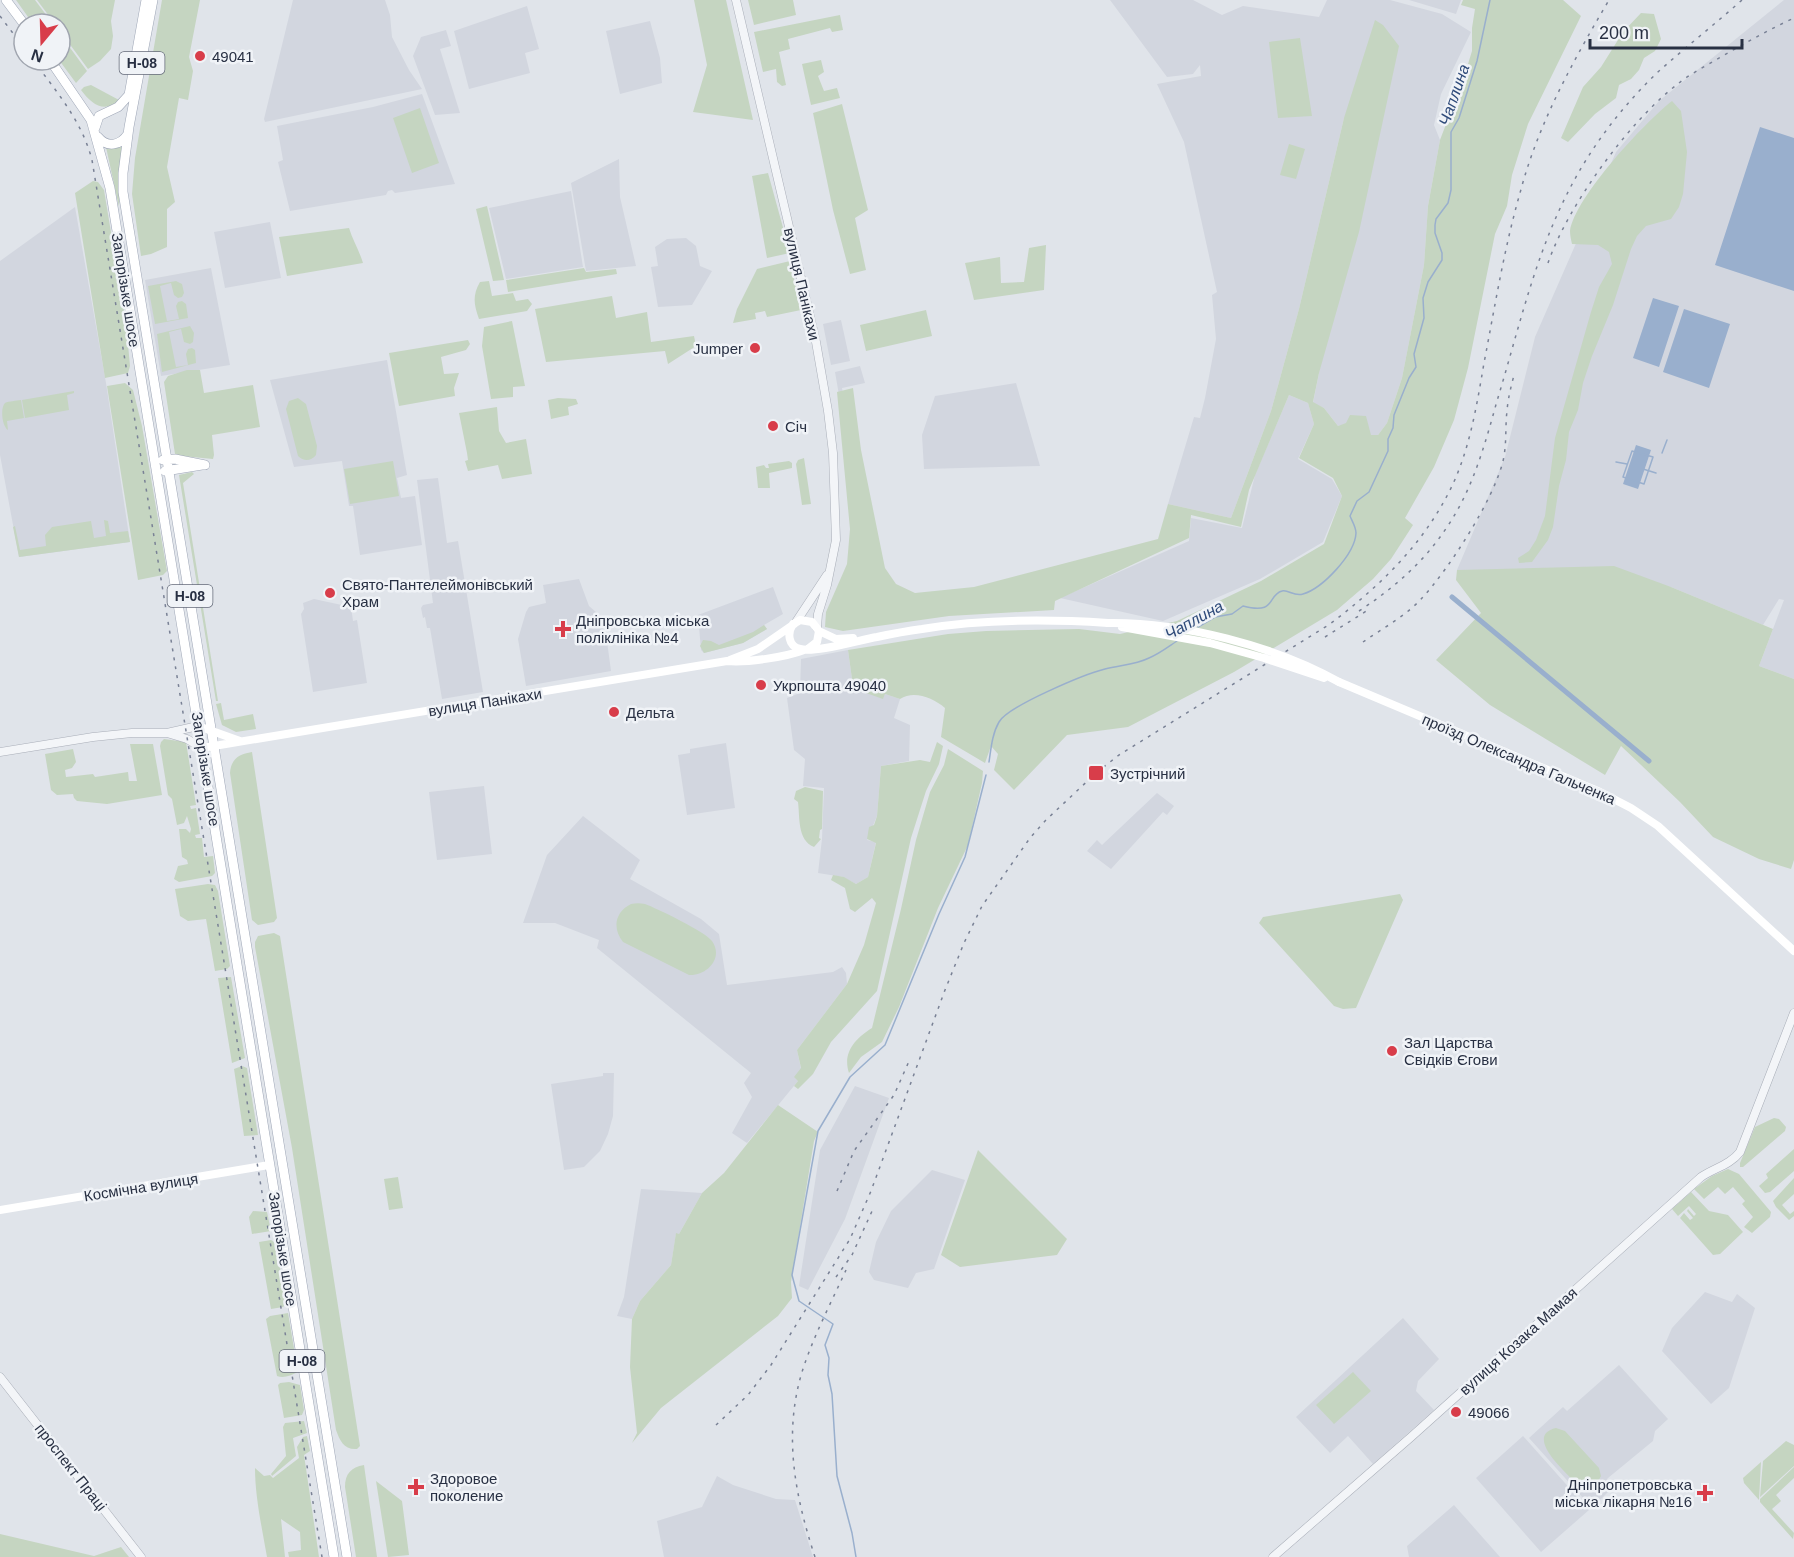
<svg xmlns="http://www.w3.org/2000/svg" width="1794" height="1557" viewBox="0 0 1794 1557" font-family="Helvetica,sans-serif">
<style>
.built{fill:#d2d6df}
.green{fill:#c5d5c1}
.water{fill:#99afcd}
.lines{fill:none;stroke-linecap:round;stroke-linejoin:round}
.stream{stroke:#99afcd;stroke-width:1.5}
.canal{stroke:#99afcd;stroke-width:5}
.tertiary-casing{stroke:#a9aeb8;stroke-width:9}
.primary-casing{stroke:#9fa7b7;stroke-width:10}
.tertiary{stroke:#f3f5f8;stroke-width:8}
.secondary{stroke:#fff;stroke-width:8}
.primary{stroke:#fff;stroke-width:9}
.rail{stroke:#798195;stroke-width:1.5;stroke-dasharray:3 6;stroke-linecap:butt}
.secondary-bridge{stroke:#fff;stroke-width:8}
.poi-dot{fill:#d83d4a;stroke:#f0f3f7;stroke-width:2}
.labels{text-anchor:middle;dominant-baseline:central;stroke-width:5;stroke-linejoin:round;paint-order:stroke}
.shield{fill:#f0f3f7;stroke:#646a79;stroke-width:1.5}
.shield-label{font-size:14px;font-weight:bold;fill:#283043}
.poi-label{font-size:15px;fill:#283043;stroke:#f0f3f7;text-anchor:start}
.street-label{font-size:15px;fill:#283043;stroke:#f0f3f7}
.water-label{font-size:16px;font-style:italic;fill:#2f4b7a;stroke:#f0f3f7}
</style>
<rect width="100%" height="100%" fill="#e0e4ea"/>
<path class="built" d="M 293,0 L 385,0 L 390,15 L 392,37 L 409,70 L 422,89 L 265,122 L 264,119 Z
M 1110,0 L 1193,0 L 1222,15 L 1243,6 L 1319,17 L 1327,0 L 1390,0 L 1442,14 L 1471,32 L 1441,94 L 1434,125 L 1440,140 L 1428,206 L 1424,265 L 1402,378 L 1387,423 L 1378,435 L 1371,436 L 1346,424 L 1338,426 L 1324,408 L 1313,403 L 1319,373 L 1344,118 L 1299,309 L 1271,411 L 1231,518 L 1168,504 L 1194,417 L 1200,418 L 1205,398 L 1216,339 L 1212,295 L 1217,292 L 1184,142 L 1157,84 L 1201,76 L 1200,65 L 1193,74 L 1167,77 Z
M 1409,0 L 1461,0 L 1456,14 Z
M 1784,0 L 1794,0 L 1794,679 L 1759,666 L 1784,600 L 1779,599 L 1763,625 L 1671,587 L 1457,570 L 1505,457 L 1535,337 L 1616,152 L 1659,101 Z
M 527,6 L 539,49 L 525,53 L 530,73 L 469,89 L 454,31 Z
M 650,21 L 660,58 L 662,83 L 620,94 L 606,31 Z
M 446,30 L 451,46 L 440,49 L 460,113 L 435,115 L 413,56 L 421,37 Z
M 422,94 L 455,184 L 395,193 L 392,190 L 388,191 L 386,195 L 290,211 L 278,162 L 283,160 L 277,126 L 373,107 Z
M 619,159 L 620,197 L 636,266 L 586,271 L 571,183 Z
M 571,191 L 583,267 L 506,279 L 489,208 Z
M 75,207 L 106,383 L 130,542 L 19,557 L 0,455 L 0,261 Z
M 270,222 L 281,278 L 225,288 L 214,232 Z
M 686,238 L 696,246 L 700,266 L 712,271 L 692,305 L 658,307 L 651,267 L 658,266 L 655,247 L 667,239 Z
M 211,268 L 230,365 L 161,376 L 145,280 Z
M 841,320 L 850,361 L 831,365 L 823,324 Z
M 387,360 L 407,475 L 397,478 L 401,498 L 415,496 L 422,545 L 360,555 L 353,506 L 349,506 L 342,461 L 294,467 L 270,380 Z
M 860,366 L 865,383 L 842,388 L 843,394 L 839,395 L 835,372 Z
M 1016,383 L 1040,466 L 924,469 L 922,435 L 935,396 Z
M 1289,395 L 1308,403 L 1314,424 L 1298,459 L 1332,479 L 1342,496 L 1323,542 L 1260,579 L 1163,621 L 1060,598 L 1189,541 L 1191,518 L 1242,528 L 1255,475 Z
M 438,478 L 447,543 L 458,541 L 483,692 L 442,699 L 430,628 L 427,628 L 425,617 L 423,618 L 421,608 L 423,605 L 433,603 L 417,480 Z
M 579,579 L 589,606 L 604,619 L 611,671 L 526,686 L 518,639 L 526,612 L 529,607 L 546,603 L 543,585 Z
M 773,587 L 783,614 L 764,625 L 767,629 L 743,643 L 704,653 L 701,650 L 698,615 Z
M 314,599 L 351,607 L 353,621 L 357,620 L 367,683 L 313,692 L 301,614 L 304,609 L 303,603 Z
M 848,650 L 852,679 L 883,698 L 885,694 L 900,699 L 894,718 L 910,725 L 909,761 L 881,766 L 877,816 L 867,840 L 876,842 L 868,877 L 856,884 L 843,877 L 818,873 L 822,839 L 824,788 L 803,786 L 805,759 L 794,750 L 787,698 L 800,693 L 801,659 Z
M 726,743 L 735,808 L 687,815 L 678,755 L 690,753 L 690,749 Z
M 484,786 L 492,854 L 437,860 L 429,792 Z
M 1157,793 L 1174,806 L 1167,815 L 1163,812 L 1111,869 L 1087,851 L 1097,840 L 1102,845 Z
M 583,816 L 640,860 L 630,879 L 701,919 L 719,934 L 727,985 L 833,972 L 842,967 L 846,973 L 847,984 L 797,1050 L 801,1069 L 798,1081 L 747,1143 L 732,1133 L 752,1097 L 744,1083 L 751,1073 L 597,948 L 599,940 L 555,923 L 523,923 L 547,855 Z
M 603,1073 L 614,1073 L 613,1116 L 608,1134 L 600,1151 L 584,1167 L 564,1170 L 551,1084 L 603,1076 Z
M 855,1086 L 889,1098 L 845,1219 L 808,1290 L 799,1286 L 820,1150 Z
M 932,1170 L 965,1180 L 934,1269 L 916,1273 L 908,1288 L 874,1280 L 869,1272 L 876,1242 L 891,1211 Z
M 641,1189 L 702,1193 L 679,1234 L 676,1234 L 671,1265 L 640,1301 L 632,1319 L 617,1316 L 624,1297 Z
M 1705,1292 L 1732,1302 L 1737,1294 L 1755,1308 L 1729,1388 L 1711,1404 L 1662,1351 L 1672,1328 Z
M 1403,1318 L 1439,1359 L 1418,1381 L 1416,1391 L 1434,1410 L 1373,1464 L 1348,1436 L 1330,1453 L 1296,1417 Z
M 1619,1365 L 1668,1419 L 1655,1431 L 1653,1441 L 1608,1478 L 1602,1486 L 1608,1492 L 1592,1508 L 1529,1438 L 1563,1407 L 1567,1411 Z
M 1523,1436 L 1589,1510 L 1541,1552 L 1476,1478 Z
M 717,1476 L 733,1485 L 776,1499 L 795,1500 L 813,1557 L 664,1557 L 657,1521 L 702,1507 Z
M 1454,1505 L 1500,1557 L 1409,1557 L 1407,1546 Z"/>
<path class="green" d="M 16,0 L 35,0 L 53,24 L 33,24 Z
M 37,0 L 115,0 L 111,21 L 113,36 L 111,49 L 100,61 L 88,69 L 60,31 L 60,24 L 55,24 Z
M 162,0 L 200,0 L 189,57 L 193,71 L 188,100 L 179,98 L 167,167 L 175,202 L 167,209 L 167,247 L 151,254 L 141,256 L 132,194 L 135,158 Z
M 694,0 L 726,0 L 753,120 L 693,112 L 707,65 Z
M 748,0 L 793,0 L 796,15 L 754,25 Z
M 1463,0 L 1563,0 L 1581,16 L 1528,124 L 1512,175 L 1507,206 L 1495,234 L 1468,368 L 1454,420 L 1434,467 L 1405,518 L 1413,525 L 1391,559 L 1373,579 L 1337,610 L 1234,672 L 1128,727 L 1067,735 L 1014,790 L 994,770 L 998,754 L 991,746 L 985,763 L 941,737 L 945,708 C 933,698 914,690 900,699 L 885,694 L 883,699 L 849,687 L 852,679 L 848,650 L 948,634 L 986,631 L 1079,629 L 1120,634 L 1177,621 L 1261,581 L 1324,544 L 1342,496 L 1333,478 L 1299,458 L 1314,424 L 1308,403 L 1289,395 L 1249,490 L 1241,527 L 1191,515 L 1189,538 L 1055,601 L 1054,610 L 949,616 L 843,631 L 825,627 L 826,612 L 847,564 L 850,529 L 837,392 L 853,388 L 861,450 L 885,568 L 896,584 L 915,593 L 974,587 L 1158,539 L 1168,504 L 1231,518 L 1271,411 L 1299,309 L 1344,118 L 1375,20 L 1383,25 L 1399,46 L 1359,232 L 1319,373 L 1313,402 L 1324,408 L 1338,426 L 1346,423 L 1350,415 L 1366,416 L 1371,435 L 1378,435 L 1387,423 L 1402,378 L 1424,265 L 1428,206 L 1440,140 L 1464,77 L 1472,51 L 1472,28 L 1475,9 L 1461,5 Z
M 1641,13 L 1654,14 L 1661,39 L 1655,51 L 1644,58 L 1639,70 L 1631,79 L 1619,85 L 1616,98 L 1595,114 L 1568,142 L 1561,138 L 1583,87 L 1601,67 L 1623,32 Z
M 840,15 L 843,30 L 832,32 L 830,28 L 788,39 L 790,49 L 779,52 L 786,85 L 782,86 L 777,82 L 776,69 L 763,72 L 754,32 Z
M 60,34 L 87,71 L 76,83 L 59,60 Z
M 1300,38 L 1312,116 L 1278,118 L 1269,42 Z
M 821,60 L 824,72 L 818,76 L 824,91 L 837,88 L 840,98 L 811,105 L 802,64 Z
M 91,85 L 119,100 C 105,114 91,104 81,90 L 84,87 Z
M 1672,101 L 1681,111 L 1687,152 L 1683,194 L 1679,207 L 1671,219 L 1646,226 L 1637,236 L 1631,249 L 1613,305 L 1592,356 L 1583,383 L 1578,410 L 1569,432 L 1566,460 L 1559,486 L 1553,527 L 1548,540 L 1532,562 L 1519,563 L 1518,558 L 1529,551 L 1536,540 L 1545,516 L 1555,438 L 1591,312 L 1599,287 L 1612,264 L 1609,252 L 1598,245 L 1572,244 C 1571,240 1570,235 1570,231 C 1575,197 1645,122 1672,101 Z
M 842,104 L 868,210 L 855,218 L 866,270 L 850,274 L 833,210 L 813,113 Z
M 420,108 L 439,163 L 412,173 L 393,118 Z
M 1289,144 L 1305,149 L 1296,179 L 1280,175 Z
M 122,145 L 119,207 L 106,147 Z
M 768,173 L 790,253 L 767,258 L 752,176 Z
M 93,181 L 98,182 L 104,190 L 126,323 L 130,366 L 128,373 L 105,378 L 75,193 Z
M 487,206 L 504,280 L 493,281 L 476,209 Z
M 349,228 C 353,241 359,250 363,263 L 287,276 L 279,237 Z
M 1046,245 L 1044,290 L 974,300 L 965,263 L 1000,257 L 1001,283 L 1024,282 L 1029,248 Z
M 790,261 L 801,310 L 767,317 L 765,311 L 755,313 L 756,319 L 733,323 L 737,309 L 757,269 Z
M 584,268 L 586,272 L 616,269 L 617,274 L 508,292 L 506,280 Z
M 176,281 L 182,284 L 184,293 L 182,297 L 178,298 L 174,295 L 171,283 L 160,286 L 167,321 L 179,319 L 176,306 L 178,302 L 182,301 L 186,304 L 188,318 L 155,324 L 148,286 Z
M 489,281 L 492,296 L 513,293 L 516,301 L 528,299 L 532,304 L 527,311 L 479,319 C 474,305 472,296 480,282 Z
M 612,296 L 616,318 L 647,312 L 651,342 L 694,336 L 696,346 L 668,364 L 665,351 L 546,362 L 535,309 Z
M 926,310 L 932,336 L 866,351 L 860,325 Z
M 512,321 L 525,386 L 513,387 L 513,397 L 491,399 L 482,346 L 484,327 Z
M 190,326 L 194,333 L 193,342 L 190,344 L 184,342 L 181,329 L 169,332 L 176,367 L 188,365 L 186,354 L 188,349 L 192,348 L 195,350 L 196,363 L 162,372 L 157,334 Z
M 468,340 L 470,344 L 466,350 L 441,357 L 444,374 L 459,373 L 454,388 L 455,396 L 399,406 L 389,353 Z
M 187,370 L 200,370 L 204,393 L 253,385 L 260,427 L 212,435 L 214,455 L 213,459 L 182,456 L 175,454 L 164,382 L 168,376 Z
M 125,383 L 133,390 L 142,426 L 167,571 L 163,575 L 138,580 L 107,386 Z
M 74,391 L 74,393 L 67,395 L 69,410 L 25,418 L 22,400 Z
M 298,398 L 306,404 L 317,446 L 316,455 C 311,461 304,462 298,456 L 286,409 L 289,401 Z
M 558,398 L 576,399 L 578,404 L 568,407 L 569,415 L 551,419 L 548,400 Z
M 21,400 L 24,418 L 7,421 L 8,430 C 2,426 0,408 5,403 C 9,401 16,401 21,400 Z
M 497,407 L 499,431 L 506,443 L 526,439 L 532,474 L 502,479 L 498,465 L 468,471 L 465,461 L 468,460 L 467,453 L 459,413 Z
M 804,458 L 811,504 L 802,505 L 796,464 L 798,460 Z
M 393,461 L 399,496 L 350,504 L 344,469 Z
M 789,461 L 792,463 L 792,468 L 769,473 L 770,488 L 758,488 L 756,467 L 764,465 L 766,468 L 769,468 L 768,464 Z
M 192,472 L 194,474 L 183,483 L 218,701 L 216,701 L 179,475 Z
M 104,520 L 108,521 L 110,533 L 128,531 L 130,542 L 19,557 L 13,527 L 15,526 L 20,550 L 46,546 L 45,535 L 52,527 L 91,521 L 94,538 L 106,536 Z
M 1614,566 L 1671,587 L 1773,629 L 1759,666 L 1794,679 L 1794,860 L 1791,869 L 1759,859 L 1713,837 L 1680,802 L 1621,746 L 1605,775 L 1490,705 L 1436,660 L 1481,613 L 1456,580 L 1457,570 Z
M 764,625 L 767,629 L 743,643 L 704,653 L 700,646 L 703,640 L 711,641 L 719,645 L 753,632 Z
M 221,703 L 224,720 L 253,714 L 256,729 L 236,732 L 222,725 L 216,704 Z
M 164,739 L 186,742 L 196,805 L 190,806 L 191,809 L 196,808 L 200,834 L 195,835 L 196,838 L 202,838 L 204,857 L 213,856 L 215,873 L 212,876 L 179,882 L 174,879 L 178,866 L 188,864 L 187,860 L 182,857 L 179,829 L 186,829 L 190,833 L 191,829 L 187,816 L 184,823 L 177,825 L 172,799 L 168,795 L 160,746 L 161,742 Z
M 937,742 L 943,746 L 939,764 L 926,791 L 911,838 L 877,991 L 831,1042 L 813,1074 L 798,1089 L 794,1086 L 798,1081 L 794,1077 L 801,1068 L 797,1050 L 847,984 L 864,945 L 876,903 L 872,898 L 855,912 L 850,909 L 845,888 L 831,880 L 833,875 L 844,877 L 856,884 L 868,877 L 876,843 L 867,839 L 869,827 L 874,825 L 877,816 L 881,766 L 920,760 L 930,762 Z
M 130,744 L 153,744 L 162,795 L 107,804 L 77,801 L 74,798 L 73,794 L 57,795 L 51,790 L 45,754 L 73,749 L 76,762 L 72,768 L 65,770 L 66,777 L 93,774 L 95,777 L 128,772 L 129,781 L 137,781 Z
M 948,749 L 983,771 L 982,783 L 968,845 L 938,908 L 899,1007 L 882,1042 L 861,1057 L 849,1073 C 842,1052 856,1038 872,1028 L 901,909 L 916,840 L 930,792 L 944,765 Z
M 252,752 L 277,918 L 274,922 L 258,925 L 252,920 L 230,773 C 231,759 239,754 252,752 Z
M 805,787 L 823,791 L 822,829 L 820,830 L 819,838 L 821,839 L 814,847 C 797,840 800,817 798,802 L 794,799 L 796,791 Z
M 208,884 L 215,885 L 218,891 L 230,966 L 227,969 L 215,971 L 206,919 L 188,921 L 180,916 L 175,889 Z
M 1400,894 L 1403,900 L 1356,1008 L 1343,1009 L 1334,1006 L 1259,923 L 1263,917 Z
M 631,904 C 636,903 640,903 645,904 C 656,908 706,932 712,941 C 724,958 707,976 689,975 L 623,942 C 612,928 615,912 631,904 Z
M 274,933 L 280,936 L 360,1446 L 357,1449 C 344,1450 340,1441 336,1430 L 292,1148 L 255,947 L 255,942 L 258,936 Z
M 231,977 L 245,1058 L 232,1063 L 218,978 Z
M 242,1066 L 247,1068 L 258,1135 L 244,1136 L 234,1069 Z
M 778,1105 L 818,1132 L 814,1141 L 791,1282 L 792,1298 L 778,1316 L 661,1408 L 632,1443 L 637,1433 L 630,1367 L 632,1319 L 640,1301 L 671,1265 L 676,1233 L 679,1234 L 702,1193 L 724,1173 Z
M 1774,1118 L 1779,1119 L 1786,1127 L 1785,1131 L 1743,1167 L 1740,1167 L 1740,1163 L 1755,1127 Z
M 1794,1149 L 1794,1171 L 1770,1192 L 1765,1193 L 1759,1186 L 1768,1178 L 1766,1174 Z
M 978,1150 L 1067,1239 L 1057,1255 L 960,1267 L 941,1255 Z
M 1728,1169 L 1739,1174 L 1771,1212 L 1770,1217 L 1752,1233 L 1744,1227 L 1753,1217 L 1742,1204 L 1745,1201 L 1733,1187 L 1725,1194 L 1718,1187 L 1704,1199 L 1694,1189 L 1712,1176 Z
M 398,1177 L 403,1208 L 389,1210 L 384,1179 Z
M 1794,1178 L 1794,1194 L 1782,1205 L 1790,1214 L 1794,1211 L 1794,1216 L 1789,1220 L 1776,1207 L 1773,1201 Z
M 1691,1192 L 1709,1211 L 1728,1215 L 1743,1232 L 1720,1254 L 1713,1255 L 1680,1218 L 1684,1213 L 1690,1220 L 1693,1218 L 1687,1211 L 1688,1209 L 1694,1216 L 1696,1214 L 1689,1206 L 1678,1216 L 1672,1209 Z
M 253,1211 L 267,1212 L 271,1231 L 252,1234 L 249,1217 Z
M 271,1240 L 276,1243 L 286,1304 L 283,1307 L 271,1309 L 259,1242 Z
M 288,1313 L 298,1372 C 291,1375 284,1379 277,1376 L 266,1319 L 270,1316 Z
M 1353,1372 L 1371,1391 L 1334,1424 L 1316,1405 Z
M 289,1382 L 300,1385 L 304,1410 L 302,1415 L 284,1418 L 278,1385 L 280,1383 Z
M 304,1421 L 307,1433 L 293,1438 L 296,1456 L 272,1476 L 271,1474 L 286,1456 L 283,1427 L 285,1423 Z
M 1556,1428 L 1565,1431 L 1599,1468 L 1601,1476 L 1595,1487 L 1587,1489 L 1579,1486 C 1569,1475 1522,1436 1556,1428 Z
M 307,1436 L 310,1451 L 304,1455 L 319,1557 L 289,1557 L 288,1552 L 301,1550 L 300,1532 L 281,1519 L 285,1557 L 267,1557 C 262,1528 255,1497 255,1468 L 264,1476 L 270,1475 L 273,1478 L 299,1458 L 297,1447 L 303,1437 Z
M 1786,1441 L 1794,1445 L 1794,1466 L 1760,1497 L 1763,1461 Z
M 1761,1462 L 1759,1500 L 1744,1483 L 1743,1478 Z
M 364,1465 L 377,1557 L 356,1557 L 345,1487 C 345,1474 351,1467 364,1465 Z
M 1794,1467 L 1794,1478 L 1776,1495 L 1781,1501 L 1772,1509 L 1794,1533 L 1793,1539 L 1760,1502 L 1760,1499 Z
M 376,1481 L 402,1501 L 409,1555 L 388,1557 Z
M 0,1534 L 94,1556 L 121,1547 L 129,1557 L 0,1557 Z"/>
<path class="water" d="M 1760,127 L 1794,138 L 1794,291 L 1715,265 Z
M 1653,298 L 1679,306 L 1659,367 L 1633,358 Z
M 1684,309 L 1730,324 L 1709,388 L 1663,372 Z
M 1636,445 L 1651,450 L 1638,489 L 1623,484 Z"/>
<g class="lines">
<path class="stream" d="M 1632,451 L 1653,457 L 1644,484 L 1623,477 Z
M 1662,453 L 1667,440
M 1616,462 L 1627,464
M 1643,469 L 1656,473
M 1198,627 L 1215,617 L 1232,614 L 1243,606 C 1277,615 1267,595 1282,591 C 1288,589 1294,597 1303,594 C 1323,588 1355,554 1356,533 C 1356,527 1352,521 1350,516 L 1357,501 L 1369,492 L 1388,451 L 1388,439 L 1393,428 L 1394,415 L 1409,378 L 1416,367 L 1414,354 L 1424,318 L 1423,298 L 1428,282 L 1442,260 L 1442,253 L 1435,233 L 1435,225 L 1436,219 L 1448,203 L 1451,190 L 1451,132 L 1459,118 L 1477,61 L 1490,0
M 989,762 C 991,749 992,734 999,722 C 1008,706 1085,674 1105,669 C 1120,665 1135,665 1149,658 C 1159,654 1168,647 1177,641
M 856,1557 L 852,1533 L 837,1476 L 832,1394 L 828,1375 L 829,1358 L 825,1345 L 833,1324 L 799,1301 L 792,1275 L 818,1131 L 850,1077 L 885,1045 L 939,914 L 965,857 L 986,775"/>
<path class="canal" d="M 1452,597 L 1649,761"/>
<defs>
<path id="tertiary" d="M 736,0 L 816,342 L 828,411 L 833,453 L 836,540 L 827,585 L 818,614 L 817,628
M 796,622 L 827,575
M 167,733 L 198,726
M 0,752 L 93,737 L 132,733 L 167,733 L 187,739 L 202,748
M 0,1377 L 141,1557
M 1273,1557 L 1411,1437 L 1701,1177 C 1714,1168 1730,1165 1740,1152 L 1794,1013"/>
<path id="primary" d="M 6,0 L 24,24
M 153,0 L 129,127 L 123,173 L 123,192 L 347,1557
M 50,60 L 91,120 L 110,188 L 334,1557
M 95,128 L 99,116 L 118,107 L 129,95 L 146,0
M 98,137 C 107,148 120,146 128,134
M 163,460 L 175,459 L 205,465
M 165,471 L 202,465"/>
</defs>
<use href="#tertiary" class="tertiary-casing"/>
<use href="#primary" class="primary-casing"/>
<use href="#tertiary" class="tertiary"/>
<path class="secondary" d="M 793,624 C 787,633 788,646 800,649 C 816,653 859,640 877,637 C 891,634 907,631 922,629 C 983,619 1046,619 1108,623
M 819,631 L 836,639 L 853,638
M 730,660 L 758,649 L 800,620 L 812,622 L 819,631 L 817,642 L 808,649
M 1339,682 L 1600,792 L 1631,808 L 1658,826 L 1794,951
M 198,726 L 240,741
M 202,748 L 727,661 C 746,663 786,657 804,650
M 0,1210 L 269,1165"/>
<use href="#primary" class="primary"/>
<path class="rail" d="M 0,16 L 24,48
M 33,60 C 56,91 82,121 92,160 L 322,1557
M 1548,263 C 1568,205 1630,120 1679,83 C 1689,75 1702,68 1714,61 C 1740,46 1766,31 1794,18
M 1359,611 C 1394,588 1424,562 1447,527 C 1473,489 1485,444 1497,401 C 1518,332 1534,259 1567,194 C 1590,148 1622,106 1659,71 C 1686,47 1715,24 1742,0
M 1325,637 L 1368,610
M 1363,642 C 1383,628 1406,616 1422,598 C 1449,569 1494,499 1503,461 C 1507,444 1505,427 1507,411 C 1508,398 1511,387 1514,375
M 837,1191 L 854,1151 L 894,1095 L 910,1059
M 836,1277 L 852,1255 L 873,1209
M 716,1425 L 748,1395 L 771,1365 L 850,1239 L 871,1191 L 945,990 L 964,943 L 982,906 L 1030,838 L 1046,820 L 1096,773 L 1119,755 L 1330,624 C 1380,586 1424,544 1452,486 C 1470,448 1477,404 1484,363 C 1495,306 1504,249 1520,193 C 1538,124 1573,61 1609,0
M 815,1557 C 795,1496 783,1435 802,1372 C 813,1337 831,1303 846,1270"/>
<path class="secondary-bridge" d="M 1108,623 C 1182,622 1275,646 1339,682
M 1122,627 L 1210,643 L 1264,658 L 1324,678"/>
</g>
<g class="poi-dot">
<circle cx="200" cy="56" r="6"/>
<circle cx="755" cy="348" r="6"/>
<circle cx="773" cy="426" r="6"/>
<circle cx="330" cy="593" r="6"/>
<path d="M560 620h6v6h6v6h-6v6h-6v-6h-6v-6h6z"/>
<circle cx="761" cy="685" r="6"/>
<circle cx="614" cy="712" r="6"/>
<rect x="1088" y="765" width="16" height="16" rx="3"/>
<circle cx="1392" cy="1051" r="6"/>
<circle cx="1456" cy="1412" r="6"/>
<path d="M413 1478h6v6h6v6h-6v6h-6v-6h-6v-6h6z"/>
<path d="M1702 1484h6v6h6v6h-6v6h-6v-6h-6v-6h6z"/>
</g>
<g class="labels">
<g class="shield">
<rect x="119.5" y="52" width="45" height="22" rx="4.5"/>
<rect x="167.5" y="585" width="45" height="22" rx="4.5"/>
<rect x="279.5" y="1350" width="45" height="22" rx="4.5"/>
</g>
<g class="shield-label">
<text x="142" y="63">Н-08</text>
<text x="190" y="596">Н-08</text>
<text x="302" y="1361">Н-08</text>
</g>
<g class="poi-label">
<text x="212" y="56">49041</text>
<text x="743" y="348" text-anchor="end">Jumper</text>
<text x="785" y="426">Січ</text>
<text x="342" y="584">Свято-Пантелеймонівський<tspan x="342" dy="17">Храм</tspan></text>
<text x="576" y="620">Дніпровська міська<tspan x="576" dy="17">поліклініка №4</tspan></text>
<text x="773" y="685">Укрпошта 49040</text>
<text x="626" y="712">Дельта</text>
<text x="1110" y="773">Зустрічний</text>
<text x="1404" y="1042">Зал Царства<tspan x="1404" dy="17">Свідків Єгови</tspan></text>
<text x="1468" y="1412">49066</text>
<text x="430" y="1478">Здоровое<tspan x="430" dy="17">поколение</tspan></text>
<text x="1692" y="1484" text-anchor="end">Дніпропетровська<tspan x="1692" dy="17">міська лікарня №16</tspan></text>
</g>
<g class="street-label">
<text transform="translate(802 284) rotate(77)">вулиця Панікахи</text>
<text transform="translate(126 290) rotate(81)">Запорізьке шосе</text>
<text transform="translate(485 702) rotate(-9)">вулиця Панікахи</text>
<text transform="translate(1519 759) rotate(23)">проїзд Олександра Гальченка</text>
<text transform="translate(206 769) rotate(81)">Запорізьке шосе</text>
<text transform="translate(141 1187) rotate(-9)">Космічна вулиця</text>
<text transform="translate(283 1249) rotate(81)">Запорізьке шосе</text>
<text transform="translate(1518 1341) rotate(-42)">вулиця Козака Мамая</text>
<text transform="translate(71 1467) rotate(52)">проспект Праці</text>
</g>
<g class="water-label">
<text transform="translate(1454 95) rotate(-71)">Чаплина</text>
<text transform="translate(1194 620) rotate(-29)">Чаплина</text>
</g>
</g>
<g transform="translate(42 42) rotate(199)"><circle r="28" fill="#f0f3f7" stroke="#a0a5af" stroke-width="1.5"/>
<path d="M0-4.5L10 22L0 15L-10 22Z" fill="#d83d4a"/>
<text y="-9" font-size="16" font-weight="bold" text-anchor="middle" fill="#283043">N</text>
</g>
<path d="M1590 39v9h152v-9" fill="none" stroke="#283043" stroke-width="3"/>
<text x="1599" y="39" font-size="18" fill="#283043" stroke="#f0f3f7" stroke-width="4.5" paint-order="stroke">200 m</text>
</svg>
